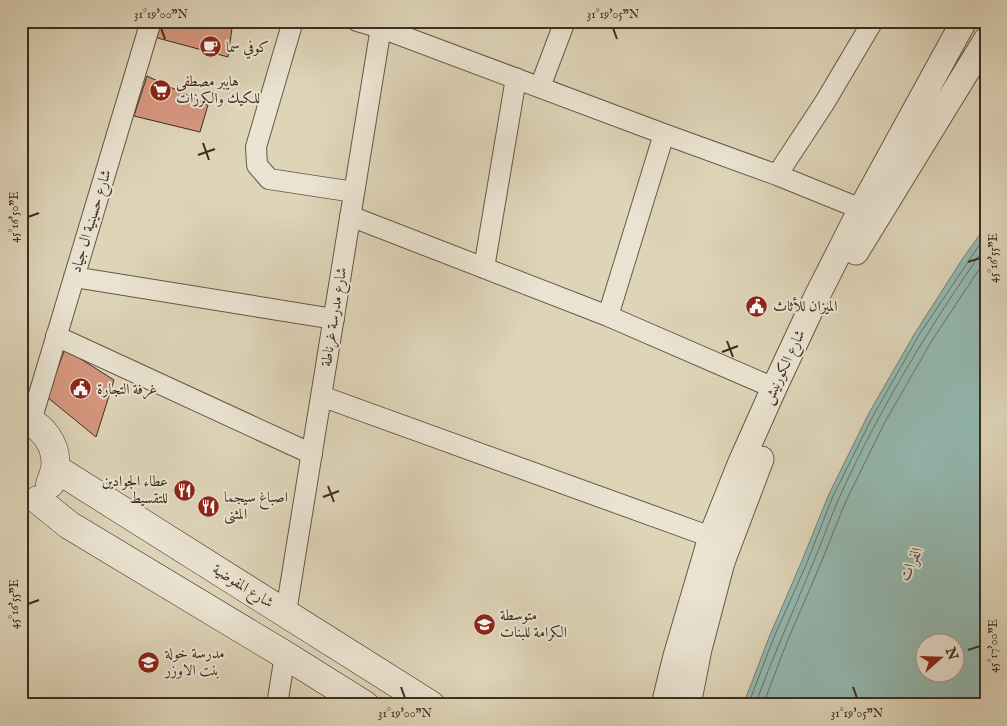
<svg xmlns="http://www.w3.org/2000/svg" width="1007" height="726" viewBox="0 0 1007 726" font-family="'IM FELL English',Amiri,serif">
<style>
.water{fill:#93b8b0;stroke:#718076;fill-rule:evenodd}
.lines{fill:none;stroke-linecap:round;stroke-linejoin:round}
.shore{stroke:#687267;stroke-width:1}
.building{fill:#d5977f;stroke:#3e2d1e}
.minor-casing{stroke:#665744;stroke-width:22}
.tertiary-casing{stroke:#665744;stroke-width:27}
.secondary-casing{stroke:#3e2d1e;stroke-width:29}
.minor{stroke:#eae3d1;stroke-width:20}
.tertiary{stroke:#eae3d1;stroke-width:25}
.secondary{stroke:#eae3d1;stroke-width:28}
.ticks{fill:none;stroke:#3e2d1e;stroke-width:2}
.labels{text-anchor:middle;dominant-baseline:central;stroke-width:4;stroke-linejoin:round;paint-order:stroke}
.poi-label{font-size:15px;fill:#3e2d1e;stroke:#eae3d1;text-anchor:start}
.street-label{font-size:15px;fill:#3e2d1e;stroke:#eae3d1}
.water-label{font-size:16px;font-style:italic;fill:#4f493b;stroke:#eae3d1}
.neatline{fill:none;stroke:#3e2d1e;stroke-width:2}
.ticks-label{font-size:12px;text-anchor:middle;fill:#3e2d1e}
</style>
<rect width="100%" height="100%" fill="#ded4b8"/>
<filter id="stains"><feTurbulence type="fractalNoise" baseFrequency=".004" numOctaves="4"/><feColorMatrix values="0 0 0 0 .2 0 0 0 0 .09 0 0 0 0 .02 0 0 0 .5 -.17"/></filter>
<radialGradient id="worn" r=".72"><stop offset=".6" stop-color="#630" stop-opacity="0"/><stop offset="1" stop-color="#630" stop-opacity=".3"/></radialGradient>
<path class="water" d="M 986,226 L 986,705 L 743,705 L 770,635 L 801,563 L 829,494 L 869,413 L 915,333 L 963,258 ZM 924,644 L 954,644 L 954,674 L 924,674 Z"/>
<g class="lines">
<path class="shore" d="M 748,705 L 774,637 L 806,565 L 833,496 L 873,416 L 919,335 L 986,235
M 755,705 C 772,659 792,614 811,568 C 821,545 829,521 839,498 C 879,410 930,325 986,246
M 763,705 L 787,642 L 818,570 L 846,501 L 885,422 L 931,342 L 986,259"/>
</g>
<path class="building" d="M 158,21 L 214,21 L 232,28 L 228,57 L 154,37 Z
M 147,76 L 208,105 L 200,132 L 134,116 Z
M 65,349 L 114,380 L 96,437 L 47,397 Z"/>
<g class="lines">
<defs>
<path id="minor" d="M 293,21 L 256,147 L 257,165 L 269,179 L 354,192
M 357,21 L 381,28 L 664,134 L 777,175 L 861,209
M 540,87 L 565,21
M 777,175 L 825,102 L 873,21
M 350,216 L 608,316 L 774,388
M 484,268 L 516,78
M 74,277 L 334,319
M 608,316 L 664,134
M 56,336 L 312,454
M 321,396 L 711,537
M 31,421 L 151,21
M 286,612 L 382,21
M 277,705 L 285,655"/>
<path id="tertiary" d="M 856,252 L 986,40
M 664,705 L 676,656 L 711,537 L 741,462 L 774,388 L 816,298 L 861,209 L 964,21
M 688,705 L 699,649 L 722,562 L 761,459"/>
<path id="secondary" d="M 21,418 C 42,424 58,445 55,468 C 54,473 52,479 50,484
M 55,468 L 431,705
M 38,500 L 69,525 L 285,655 L 365,705"/>
</defs>
<use href="#minor" class="minor-casing"/>
<use href="#tertiary" class="tertiary-casing"/>
<use href="#secondary" class="secondary-casing"/>
<use href="#minor" class="minor"/>
<use href="#tertiary" class="tertiary"/>
<use href="#secondary" class="secondary"/>
</g>
<path class="ticks" d="M 161,28 L 165,39M 613,28 L 617,39M 203,143 L 209,160M 198,155 L 215,149M 28,217 L 39,213M 968,262 L 980,258M 727,341 L 733,357M 722,352 L 738,346M 328,486 L 334,502M 323,497 L 339,491M 28,604 L 39,600M 968,650 L 980,646M 401,687 L 405,698M 853,687 L 857,698"/>
<defs>
<symbol id="cafe-disc" viewBox="-11 -11 22 22"><circle r="9.5" fill="#8f2418" stroke="#eae3d1"/><path d="M-5.5-4.5H6V0H3Q3 3.5 0 3.5H-2.5Q-5.5 3.5-5.5 0ZM3-3.2v2h1.7v-2ZM-6 4.5H4V6H-6Z" fill="#fff"/></symbol>
<symbol id="supermarket-disc" viewBox="-11 -11 22 22"><circle r="9.5" fill="#8f2418" stroke="#eae3d1"/><path d="M-6-5.5h2.5l.6 2H6L4.5 2H-2.5L-4.4-4H-6ZM-1.5 3.2a1.3 1.3 0 1 0 .1 0ZM3 3.2a1.3 1.3 0 1 0 .1 0Z" fill="#fff"/></symbol>
<symbol id="civic-disc" viewBox="-11 -11 22 22"><circle r="9.5" fill="#8f2418" stroke="#eae3d1"/><path d="M-.6-6.5H3V-4.5H.6V-3L4-1V1h2V6H-6V1h2V-1L-.6-3ZM-1.2 2.5V6h2.4V2.5Z" fill="#fff"/></symbol>
<symbol id="restaurant-disc" viewBox="-11 -11 22 22"><circle r="9.5" fill="#8f2418" stroke="#eae3d1"/><path d="M-5-6h1v4h1v-4h1v4h1v-4h1v5L-1.5 .5V6h-2V.5L-5-1ZM5-6V6H3V1.5H1.5Q1.5-4 5-6Z" fill="#fff"/></symbol>
<symbol id="school-disc" viewBox="-11 -11 22 22"><circle r="9.5" fill="#8f2418" stroke="#eae3d1"/><path d="M0-5L7-2L0 1L-7-2ZM-4 1L0 2.5L4 1V4Q0 6-4 4Z" fill="#fff"/></symbol>
</defs>
<g fill-rule="evenodd">
<use href="#cafe-disc" x="198" y="34" width="25" height="25"/>
<use href="#supermarket-disc" x="148" y="78" width="25" height="25"/>
<use href="#civic-disc" x="744" y="294" width="25" height="25"/>
<use href="#civic-disc" x="68" y="376" width="25" height="25"/>
<use href="#restaurant-disc" x="172" y="478" width="25" height="25"/>
<use href="#restaurant-disc" x="196" y="494" width="25" height="25"/>
<use href="#school-disc" x="472" y="612" width="25" height="25"/>
<use href="#school-disc" x="136" y="650" width="25" height="25"/>
</g>
<g class="labels">
<g class="poi-label">
<text x="226" y="47">كوفي سما</text>
<text x="176" y="81">هايبر مصطفى<tspan x="176" dy="17">للكيك والكرزات</tspan></text>
<text x="773" y="306">الميزان للأثاث</text>
<text x="97" y="389">غرفة التجارة</text>
<text x="168" y="481" text-anchor="end">عطاء الجوادين<tspan x="168" dy="17">للتقسيط</tspan></text>
<text x="224" y="497">اصباغ سيجما<tspan x="224" dy="17">المثنى</tspan></text>
<text x="500" y="615">متوسطة<tspan x="500" dy="17">الكرامة للبنات</tspan></text>
<text x="165" y="653">مدرسة خولة<tspan x="165" dy="17">بنت الاوزر</tspan></text>
</g>
<g class="street-label">
<text transform="translate(91 221) rotate(-73)">شارع حسينية ال جياد</text>
<text transform="translate(334 317) rotate(-81)">شارع مدرسة غرناطة</text>
<text transform="translate(784 367) rotate(-65)">شارع الكورنيش</text>
<text transform="translate(243 586) rotate(32)">شارع المفوضية</text>
</g>
<g class="water-label">
<text transform="translate(912 564) rotate(-65)">الفرات</text>
</g>
</g>
<rect width="1007" height="726" fill="none" stroke="#ded4b8" stroke-width="55"/>
<g transform="translate(940 658) rotate(70)"><circle r="24" fill="#eae3d1" stroke="#a59a89"/>
<path d="M0-4L9 19L0 12L-9 19Z" fill="#8f2418"/>
<text y="-8" font-size="14" font-weight="bold" text-anchor="middle" fill="#3e2d1e">N</text>
</g>
<rect x="28" y="28" width="952" height="670" class="neatline"/>
<g class="ticks-label">
<text x="161" y="18">31°19'00"N</text>
<text x="613" y="18">31°19'05"N</text>
<text transform="translate(14 217) rotate(-90)" y="4">45°16'50"E</text>
<text transform="translate(993 258) rotate(-90)" y="4">45°16'55"E</text>
<text transform="translate(14 604) rotate(-90)" y="4">45°16'55"E</text>
<text transform="translate(993 646) rotate(-90)" y="4">45°17'00"E</text>
<text x="405" y="717">31°19'00"N</text>
<text x="857" y="717">31°19'05"N</text>
</g>
<rect width="100%" height="100%" filter="url(#stains)"/>
<rect width="100%" height="100%" fill="url(#worn)"/>
</svg>
